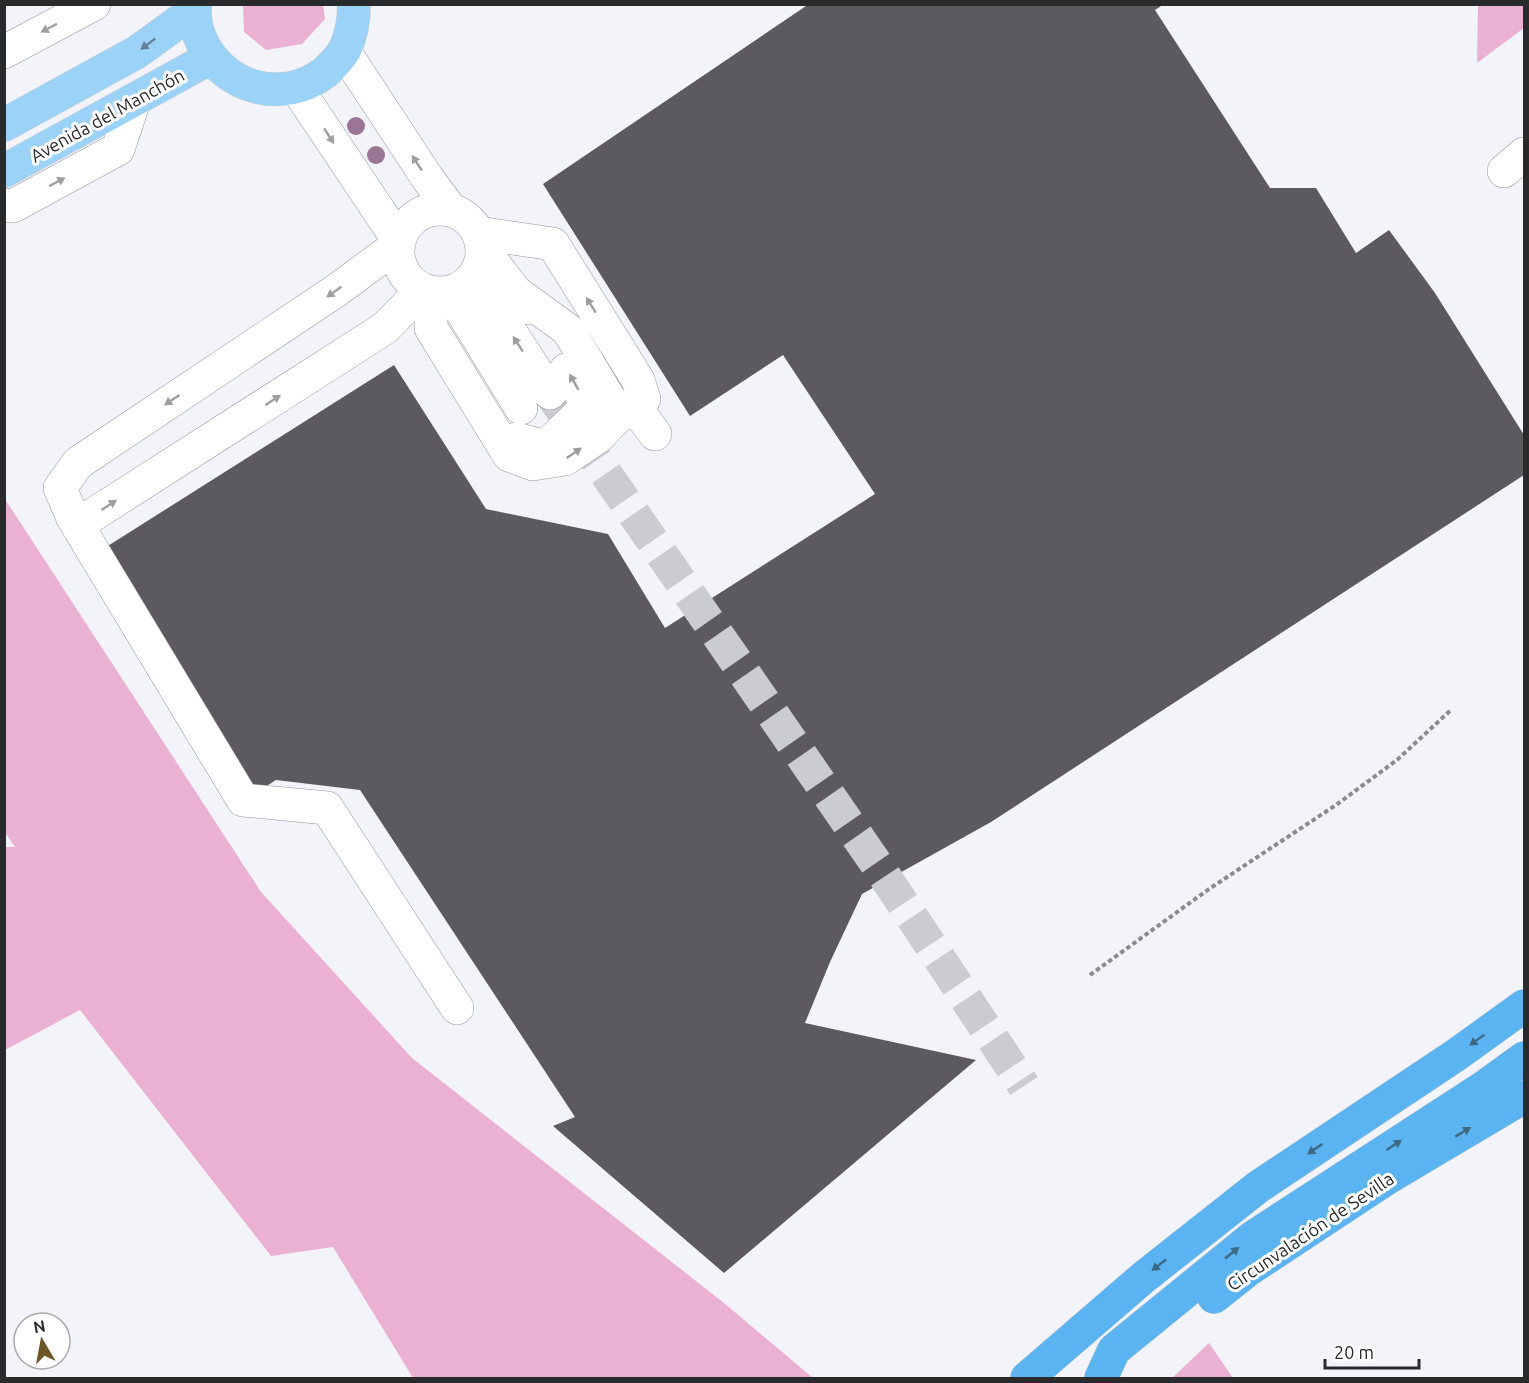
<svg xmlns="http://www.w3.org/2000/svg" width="1529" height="1383" viewBox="0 0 1529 1383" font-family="Ubuntu,sans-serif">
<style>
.green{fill:#ebb1d3}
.building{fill:#5d5a5f}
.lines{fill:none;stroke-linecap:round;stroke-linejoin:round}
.minor-tunnel{stroke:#caccd1;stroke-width:33;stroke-dasharray:33 16;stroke-linecap:butt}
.minor-casing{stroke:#94969c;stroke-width:34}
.major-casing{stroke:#d0d0d1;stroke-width:34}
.highway-casing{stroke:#d0d0d1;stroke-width:34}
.path{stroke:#8a8b8f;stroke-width:4;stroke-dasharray:4.5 3;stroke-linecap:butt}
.minor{stroke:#fff;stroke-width:33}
.major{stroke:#9bd2f7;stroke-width:33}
.highway{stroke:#59b4f1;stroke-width:33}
.tree{fill:#9b7594}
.oneway{fill:#9f9fa0}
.oneway2{fill:#627e92}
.oneway3{fill:#3f6885}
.labels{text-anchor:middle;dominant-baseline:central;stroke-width:6;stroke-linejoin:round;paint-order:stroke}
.street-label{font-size:18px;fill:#292a2c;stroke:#fff}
</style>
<rect width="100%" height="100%" fill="#f2f4fa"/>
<path class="green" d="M 243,5 L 323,5 L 325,19 L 302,44 L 266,50 L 244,32 Z
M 1478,5 L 1524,5 L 1524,28 L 1477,63 Z
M 5,499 L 261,892 L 412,1058 L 724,1303 L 813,1378 L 413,1378 L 333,1247 L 271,1256 L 80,1010 L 5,1050 L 5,847 L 15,847 L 4,831 Z
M 1209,1343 L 1233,1378 L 1172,1378 Z"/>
<path class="building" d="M 809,4 L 1164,4 L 1155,10 L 1270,188 L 1316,188 L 1356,253 L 1389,230 L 1435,293 L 1524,435 L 1524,475 L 991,822 L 862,894 L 830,962 L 805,1023 L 976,1060 L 724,1273 L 553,1126 L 575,1117 L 360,790 L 276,780 L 257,792 L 103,549 L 394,365 L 486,509 L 608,534 L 665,628 L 875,494 L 783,355 L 690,416 L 543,184 Z"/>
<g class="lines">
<path class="minor-tunnel" d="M 550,393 L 882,872 L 1024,1086"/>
<defs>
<path id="minor" d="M 344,51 L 428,179 L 451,210
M 4,52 L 94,4
M 296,87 L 399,241
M 1504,171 L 1524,154
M 4,205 L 13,206 L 118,149 L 134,101
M398 251a42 42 0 1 1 84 0a42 42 0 1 1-84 0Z
M 478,233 L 553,244 L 638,380 L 644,399 L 637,410 L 619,415
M 398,245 L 337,290 L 78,463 L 60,488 L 73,518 L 88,518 L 385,328 L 422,290
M 482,248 L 528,308
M 474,276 L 550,393
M 450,292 L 521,408
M 431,299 L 431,328 L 509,455 L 533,464 L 565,459 L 599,436 L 619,415 L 568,330 L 513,290
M 637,410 L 655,434
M 516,439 L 545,447 L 588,406 L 566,370
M 73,518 L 243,800 L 327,808 L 457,1008"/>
<path id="major" d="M 195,4 C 194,18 197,33 203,44 C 226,89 283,104 324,73 C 332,66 340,58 345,49 C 352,34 354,21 354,4
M 4,125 L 137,52 L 195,10
M 4,171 L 210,58"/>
<path id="highway" d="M 1214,1297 L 1248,1270 L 1389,1177 L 1524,1097
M 1027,1378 L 1144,1277 L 1258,1187 L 1456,1055 L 1524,1006
M 1101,1378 L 1114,1350 L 1253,1237 L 1484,1087 L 1524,1058"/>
</defs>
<use href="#minor" class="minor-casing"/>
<use href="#major" class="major-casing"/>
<use href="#highway" class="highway-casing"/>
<path class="path" d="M 1090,975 L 1209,889 L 1336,805 L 1397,760 L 1452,709"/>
<use href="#minor" class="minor"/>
<use href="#major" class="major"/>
<use href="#highway" class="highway"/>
</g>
<g class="tree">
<circle cx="356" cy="126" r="9"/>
<circle cx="376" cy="155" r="9"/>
</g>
<defs><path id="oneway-solid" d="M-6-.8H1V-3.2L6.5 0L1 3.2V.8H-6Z" transform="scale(1.5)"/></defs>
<g class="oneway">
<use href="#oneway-solid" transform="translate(49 28) rotate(152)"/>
<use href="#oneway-solid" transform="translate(329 136) rotate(57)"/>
<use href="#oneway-solid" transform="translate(417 163) rotate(-123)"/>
<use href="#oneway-solid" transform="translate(57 182) rotate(-28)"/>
<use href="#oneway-solid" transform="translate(334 292) rotate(145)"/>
<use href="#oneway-solid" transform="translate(591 305) rotate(-122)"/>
<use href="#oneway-solid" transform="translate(518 344) rotate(-123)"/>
<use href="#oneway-solid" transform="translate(574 382) rotate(-120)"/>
<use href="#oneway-solid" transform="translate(172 400) rotate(146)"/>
<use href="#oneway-solid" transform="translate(273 400) rotate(-33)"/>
<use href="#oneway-solid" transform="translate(574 453) rotate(-34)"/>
<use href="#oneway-solid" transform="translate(109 505) rotate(-33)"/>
</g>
<use class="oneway2" href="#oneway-solid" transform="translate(148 44) rotate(143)"/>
<g class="oneway3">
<use href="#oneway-solid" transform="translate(1477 1040) rotate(144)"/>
<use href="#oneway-solid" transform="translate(1463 1132) rotate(-31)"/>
<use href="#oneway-solid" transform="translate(1394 1145) rotate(-33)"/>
<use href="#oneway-solid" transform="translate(1315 1149) rotate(146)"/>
<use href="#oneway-solid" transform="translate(1232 1253) rotate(-39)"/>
<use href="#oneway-solid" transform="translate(1159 1265) rotate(142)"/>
</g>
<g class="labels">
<g class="street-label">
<text transform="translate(107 115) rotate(-29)">Avenida del Manchón</text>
<text transform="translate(1310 1231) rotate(-34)">Circunvalación de Sevilla</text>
</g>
</g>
<rect width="1529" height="1383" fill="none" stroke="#292a2c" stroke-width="12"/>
<g transform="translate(42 1341) rotate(350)"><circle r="28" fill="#ffffff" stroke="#a9aaab" stroke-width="1.5"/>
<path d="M0-4.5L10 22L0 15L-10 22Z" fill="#6d5626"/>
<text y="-9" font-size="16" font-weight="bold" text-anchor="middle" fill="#292a2c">N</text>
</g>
<path d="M1325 1359v9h94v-9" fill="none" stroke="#292a2c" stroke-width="3"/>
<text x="1334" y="1359" font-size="18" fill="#292a2c" stroke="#ffffff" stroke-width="4.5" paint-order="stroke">20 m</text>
</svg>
